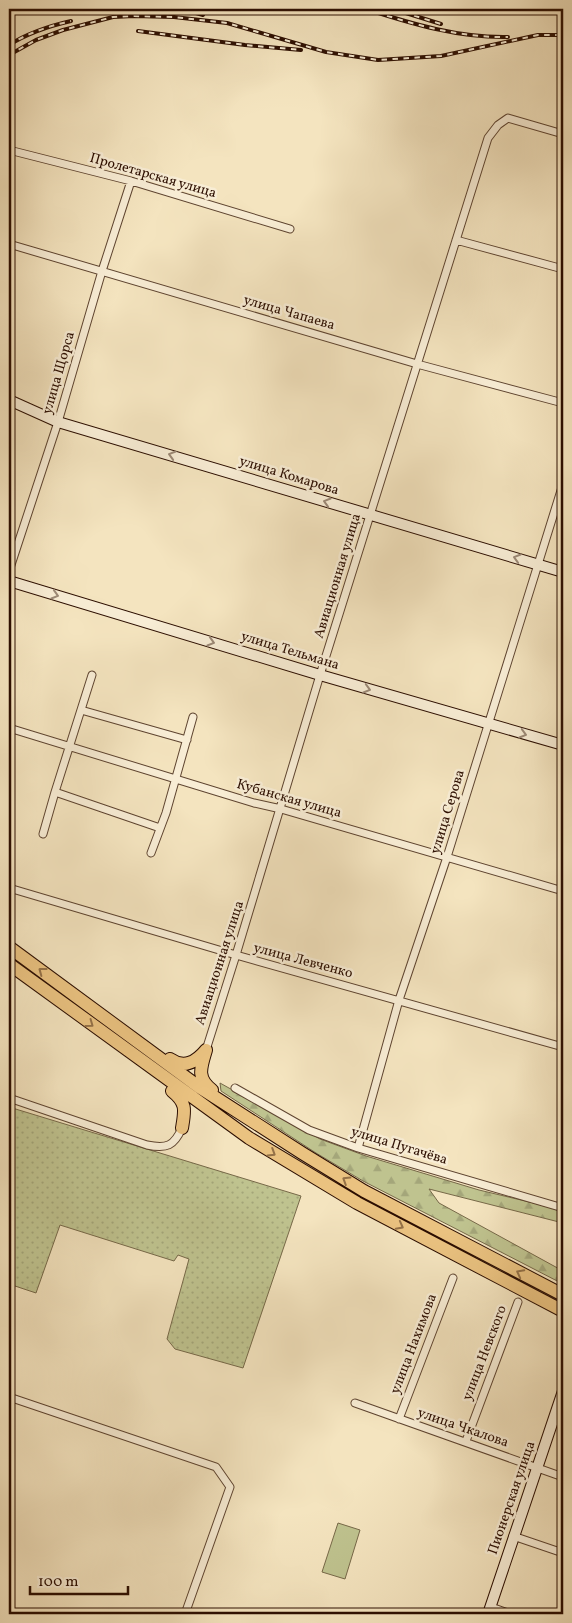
<svg xmlns="http://www.w3.org/2000/svg" width="572" height="1623" viewBox="0 0 572 1623" font-family="Vollkorn,serif">
<style>
.grass{fill:#bfc38f;stroke:#766848}
.forest{fill:url(#forest-firs);stroke:#766848}
.park{fill:url(#park-dots);stroke:#766848}
.lines{fill:none;stroke-linecap:round;stroke-linejoin:round}
.street-casing{stroke:#5e4430;stroke-width:9}
.secondary-casing{stroke:#2c0e01;stroke-width:12}
.highway-casing{stroke:#2c0e01;stroke-width:14}
.street{stroke:#f8edd5;stroke-width:7}
.secondary{stroke:#f8edd5;stroke-width:10}
.highway{stroke:#eac280;stroke-width:12}
.rail-casing{stroke:#2c0e01;stroke-width:4}
.rail{stroke:#f8edd5;stroke-width:2;stroke-dasharray:5.5;stroke-linecap:butt}
.oneway{stroke:#9c8976}
.oneway2{stroke:#947147}
.labels{text-anchor:middle;dominant-baseline:central;stroke-width:5;stroke-linejoin:round;paint-order:stroke}
.street-label{font-size:14px;fill:#2c0e01;stroke:#f8edd5}
</style>
<defs>
<pattern id="forest-firs" width="22" height="20" patternUnits="userSpaceOnUse" patternTransform="scale(1.25)"><rect width="22" height="20" fill="#bfc38f"/><path d="M5 1l3.5 6h-7zM16 11l3.5 6h-7z" fill="#a4a67a"/></pattern>
<pattern id="park-dots" width="8" height="8" patternUnits="userSpaceOnUse" patternTransform="scale(1.25)"><rect width="8" height="8" fill="#bfc38f"/><path d="M2 2h.1M6 6h.1" fill="none" stroke="#a4a67a" stroke-width="1.8" stroke-linecap="round"/></pattern>
</defs>
<rect width="100%" height="100%" fill="#f4e4bf"/>
<filter id="stains"><feTurbulence type="fractalNoise" baseFrequency=".004" numOctaves="4"/><feColorMatrix values="0 0 0 0 .2 0 0 0 0 .09 0 0 0 0 .02 0 0 0 .5 -.17"/></filter>
<radialGradient id="worn" r=".72"><stop offset=".6" stop-color="#630" stop-opacity="0"/><stop offset="1" stop-color="#630" stop-opacity=".3"/></radialGradient>
<path class="grass" d="M 338,1523 L 360,1530 L 345,1579 L 322,1572 Z"/>
<path class="forest" d="M 220,1083 L 320,1139 L 366,1156 L 479,1190 L 563,1210 L 563,1223 L 429,1189 L 439,1203 L 563,1271 L 563,1284 L 363,1181 L 316,1153 L 221,1091 Z"/>
<path class="park" d="M 9,1107 L 301,1196 L 243,1368 L 175,1349 L 167,1339 L 189,1259 L 178,1255 L 174,1261 L 60,1225 L 36,1293 L 9,1284 Z"/>
<g class="lines">
<defs>
<path id="street" d="M 9,150 L 131,181 L 290,229
M 456,240 L 563,269
M 9,244 L 417,364 L 563,403
M 9,571 L 58,422 L 102,271 L 131,181
M 92,675 L 55,792 L 160,828
M 81,710 L 187,740
M 9,728 L 254,803 L 281,809 L 563,891
M 43,834 L 55,792
M 151,853 L 166,813 L 193,717
M 9,888 L 236,955 L 563,1047
M 206,1050 L 236,955 L 320,675 L 488,138 L 498,125 L 508,118 L 563,134
M 235,1088 L 309,1130 L 358,1148 L 563,1208
M 9,1098 L 147,1145 C 167,1149 174,1146 182,1128
M 358,1148 L 399,1000 L 447,857 L 563,484
M 9,1397 L 216,1467 L 230,1487 L 185,1614
M 355,1403 L 563,1477
M 399,1419 L 453,1278
M 466,1441 L 518,1302
M 513,1536 L 563,1553
M 491,1607 L 511,1614"/>
<path id="secondary" d="M 9,400 L 58,422 L 563,572
M 9,581 L 320,675 L 563,745
M 488,1614 L 563,1391"/>
<path id="highway" d="M 9,947 L 199,1087 L 302,1153 L 364,1191 L 563,1295
M 9,964 L 249,1138 L 357,1203 L 563,1311
M 206,1050 C 201,1067 196,1078 212,1090
M 170,1059 C 184,1069 196,1062 206,1050
M 172,1091 C 187,1103 185,1110 182,1128"/>
</defs>
<use href="#street" class="street-casing"/>
<use href="#secondary" class="secondary-casing"/>
<use href="#highway" class="highway-casing"/>
<use href="#street" class="street"/>
<use href="#secondary" class="secondary"/>
<use href="#highway" class="highway"/>
<defs>
<path id="rail" d="M 182,9 L 203,15
M 366,9 C 412,24 459,38 508,37
M 393,9 L 441,24
M 138,31 L 245,45 L 301,50
M 9,45 C 28,33 49,26 71,21
M 9,55 L 36,40 L 63,30 L 113,17 L 134,16 L 174,17 L 227,23 L 326,52 L 378,60 L 441,56 L 538,35 L 563,35"/>
</defs>
<use href="#rail" class="rail-casing"/>
<use href="#rail" class="rail"/>
</g>
<defs><path id="oneway-chevron" d="M-2-3.5L2.5 0L-2 3.5" fill="none" stroke-width="1.6" stroke-linecap="round" stroke-linejoin="round" transform="scale(1.25)"/></defs>
<g class="oneway">
<use href="#oneway-chevron" transform="translate(172 455) rotate(-163)"/>
<use href="#oneway-chevron" transform="translate(327 502) rotate(-163)"/>
<use href="#oneway-chevron" transform="translate(517 558) rotate(-163)"/>
<use href="#oneway-chevron" transform="translate(55 595) rotate(17)"/>
<use href="#oneway-chevron" transform="translate(211 642) rotate(17)"/>
<use href="#oneway-chevron" transform="translate(367 689) rotate(16)"/>
<use href="#oneway-chevron" transform="translate(523 734) rotate(16)"/>
</g>
<g class="oneway2">
<use href="#oneway-chevron" transform="translate(42 971) rotate(-143)"/>
<use href="#oneway-chevron" transform="translate(90 1024) rotate(36)"/>
<use href="#oneway-chevron" transform="translate(272 1153) rotate(32)"/>
<use href="#oneway-chevron" transform="translate(346 1180) rotate(-148)"/>
<use href="#oneway-chevron" transform="translate(400 1226) rotate(28)"/>
<use href="#oneway-chevron" transform="translate(520 1273) rotate(-152)"/>
</g>
<g class="labels">
<g class="street-label">
<text transform="translate(153 176) rotate(16)">Пролетарская улица</text>
<text transform="translate(289 313) rotate(16)">улица Чапаева</text>
<text transform="translate(59 373) rotate(-74)">улица Щорса</text>
<text transform="translate(289 476) rotate(17)">улица Комарова</text>
<text transform="translate(338 576) rotate(-73)">Авиационная улица</text>
<text transform="translate(290 651) rotate(17)">улица Тельмана</text>
<text transform="translate(289 799) rotate(16)">Кубанская улица</text>
<text transform="translate(448 812) rotate(-73)">улица Серова</text>
<text transform="translate(303 961) rotate(15)">улица Левченко</text>
<text transform="translate(220 963) rotate(-72)">Авиационная улица</text>
<text transform="translate(399 1146) rotate(17)">улица Пугачёва</text>
<text transform="translate(414 1344) rotate(-69)">улица Нахимова</text>
<text transform="translate(485 1353) rotate(-69)">улица Невского</text>
<text transform="translate(463 1428) rotate(19)">улица Чкалова</text>
<text transform="translate(512 1498) rotate(-71)">Пионерская улица</text>
</g>
</g>
<rect width="572" height="1623" fill="none" stroke="#f4e4bf" stroke-width="30"/>
<rect x="10" y="10" width="552" height="1603" fill="none" stroke="#2c0e01" stroke-width="2.5"/>
<rect x="15" y="15" width="542" height="1593" fill="none" stroke="#2c0e01"/>
<path d="M30 1586v8h98v-8" fill="none" stroke="#2c0e01" stroke-width="2.5"/>
<text x="38" y="1586" font-size="15" fill="#2c0e01" stroke="#f8edd5" stroke-width="4" paint-order="stroke">100 m</text>
<rect width="100%" height="100%" filter="url(#stains)"/>
<rect width="100%" height="100%" fill="url(#worn)"/>
</svg>
